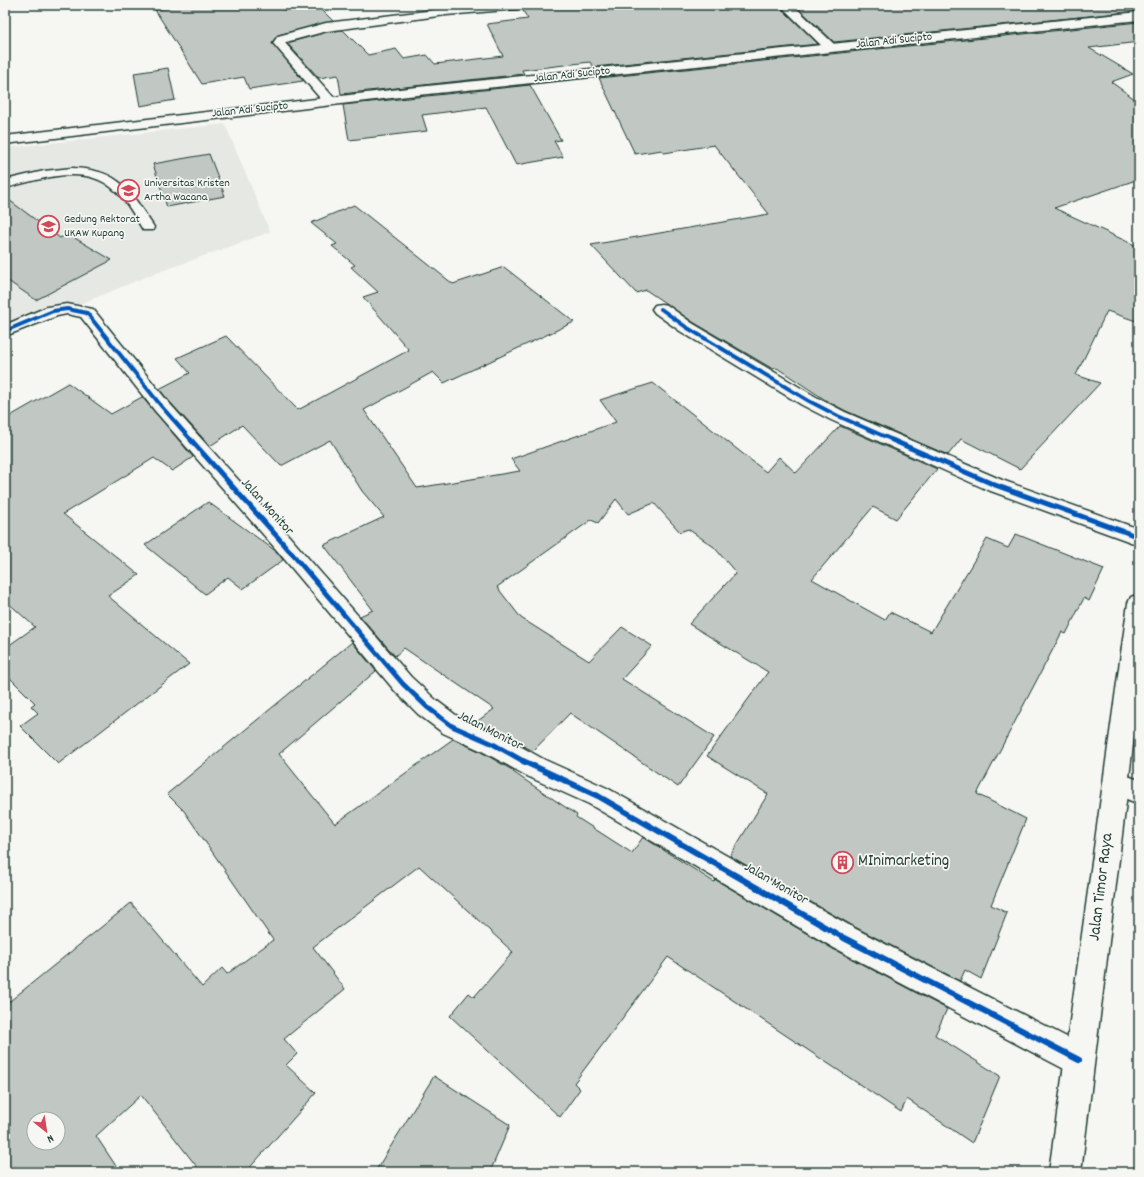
<svg xmlns="http://www.w3.org/2000/svg" width="1144" height="1177" viewBox="0 0 1144 1177" font-family="Dekko,sans-serif">
<style>
.built{fill:#e6e8e4}
.building{fill:#c1c8c3;stroke:#1f3d34;fill-rule:evenodd}
.lines{fill:none;stroke-linecap:round;stroke-linejoin:round}
.lane-casing{stroke:#1f3d34;stroke-width:3}
.street-casing{stroke:#1f3d34;stroke-width:3}
.secondary-casing{stroke:#1f3d34;stroke-width:3}
.highway-casing{stroke:#1f3d34;stroke-width:3}
.lane{fill:#f6f6f2;fill-rule:evenodd}
.street{fill:#f6f6f2;fill-rule:evenodd}
.secondary{fill:#f6f6f2;fill-rule:evenodd}
.highway{fill:#f6f6f2;fill-rule:evenodd}
.cycleway-far2-casing{stroke:#f6f6f2;stroke-width:6}
.cycleway-far1-casing{stroke:#f6f6f2;stroke-width:8}
.cycleway-casing{stroke:#f6f6f2;stroke-width:9}
.cycleway-far2{stroke:#0057b8;stroke-width:4}
.cycleway-far1{stroke:#0057b8;stroke-width:5}
.cycleway{stroke:#0057b8;stroke-width:6}
.labels{text-anchor:middle;dominant-baseline:central;stroke-width:3.5;stroke-linejoin:round;paint-order:stroke}
.far-street-label{font-size:12px;fill:#1f3d34;stroke:#f6f6f2}
.far-poi-label{font-size:12px;fill:#1f3d34;stroke:#f6f6f2;text-anchor:start}
.street-label{font-size:14px;fill:#1f3d34;stroke:#f6f6f2}
.near-poi-label{font-size:17px;fill:#1f3d34;stroke:#f6f6f2;text-anchor:start}
.near-street-label{font-size:17px;fill:#1f3d34;stroke:#f6f6f2}
</style>
<rect width="100%" height="100%" fill="#f6f6f2"/>
<filter id="ink" filterUnits="userSpaceOnUse"><feTurbulence type="fractalNoise" baseFrequency=".025" numOctaves="2"/><feDisplacementMap in="SourceGraphic" scale="8" xChannelSelector="R" yChannelSelector="G"/><feConvolveMatrix kernelMatrix="1 2 1 2 8 2 1 2 1" color-interpolation-filters="sRGB"/></filter>
<g filter="url(#ink)">
<path class="built" d="M 225,124 L 270,232 L 148,276 L 5,335 L 5,148 Z"/>
<path class="building" d="M 181,5 L 279,5 L 283,10 L 307,5 L 317,5 L 333,21 L 278,35 L 272,42 L 303,81 L 249,89 L 244,77 L 202,84 L 155,10 Z
M 526,5 L 778,5 L 818,44 L 594,67 L 590,62 L 522,70 L 524,74 L 341,94 L 338,75 L 319,78 L 287,43 L 327,32 L 343,30 L 368,55 L 396,49 L 404,59 L 427,55 L 435,64 L 503,56 L 487,24 L 528,19 L 522,9 Z
M 795,5 L 1138,5 L 1138,11 L 834,42 Z
M 1139,22 L 1139,42 L 1089,48 L 1133,74 L 1111,82 L 1139,102 L 1139,179 L 1054,208 L 1139,247 L 1139,322 L 1107,311 L 1076,375 L 1100,383 L 1020,469 L 961,439 L 948,455 L 846,411 L 827,401 L 777,368 L 773,369 L 693,322 L 646,290 L 636,293 L 591,245 L 769,214 L 714,145 L 664,153 L 662,150 L 635,154 L 599,78 Z
M 168,68 L 175,100 L 140,106 L 134,73 Z
M 530,85 L 561,140 L 554,141 L 563,157 L 516,165 L 486,107 L 422,115 L 427,131 L 349,140 L 343,105 Z
M 209,154 L 225,196 L 167,207 L 153,164 Z
M 5,197 L 60,238 L 68,234 L 112,260 L 36,300 L 5,279 Z
M 354,205 L 453,284 L 504,267 L 574,322 L 444,383 L 433,372 L 364,410 L 417,488 L 520,471 L 511,459 L 616,422 L 600,400 L 653,383 L 766,472 L 779,457 L 796,473 L 840,426 L 937,469 L 896,519 L 873,507 L 812,579 L 885,620 L 890,612 L 931,632 L 987,539 L 1008,548 L 1016,534 L 1104,569 L 1089,601 L 1084,598 L 1066,634 L 1062,632 L 977,794 L 1026,819 L 991,905 L 1007,913 L 981,979 L 965,970 L 960,981 L 855,927 L 730,856 L 768,794 L 707,756 L 768,672 L 689,624 L 736,573 L 714,547 L 688,529 L 680,532 L 654,503 L 628,514 L 616,499 L 598,523 L 591,520 L 497,587 L 521,618 L 589,661 L 622,627 L 652,646 L 622,679 L 714,737 L 678,787 L 570,713 L 533,751 L 501,734 L 475,723 L 494,709 L 404,648 L 395,656 L 360,616 L 373,610 L 324,545 L 384,517 L 362,491 L 330,440 L 281,466 L 242,425 L 210,446 L 170,402 L 159,389 L 190,373 L 177,358 L 226,336 L 298,410 L 409,350 L 363,297 L 378,292 L 351,267 L 355,265 L 332,246 L 337,244 L 311,223 Z
M 68,383 L 111,414 L 142,397 L 193,457 L 172,471 L 154,458 L 63,514 L 139,575 L 108,596 L 189,664 L 58,764 L 20,726 L 38,713 L 31,706 L 35,703 L 5,673 L 5,648 L 35,627 L 5,600 L 5,419 Z
M 208,502 L 277,552 L 283,560 L 243,589 L 228,577 L 205,594 L 145,545 Z
M 352,642 L 376,671 L 279,754 L 335,824 L 453,739 L 481,752 L 514,771 L 513,772 L 577,815 L 576,817 L 632,853 L 643,837 L 714,882 L 716,880 L 833,949 L 947,1009 L 935,1035 L 1000,1076 L 972,1143 L 907,1099 L 901,1112 L 668,957 L 574,1083 L 580,1089 L 560,1117 L 450,1016 L 469,993 L 474,997 L 513,952 L 419,866 L 313,947 L 345,989 L 284,1039 L 297,1054 L 286,1065 L 316,1093 L 246,1172 L 201,1172 L 141,1095 L 96,1136 L 120,1172 L 5,1172 L 5,1005 L 131,903 L 202,987 L 222,968 L 227,974 L 273,940 L 184,811 L 167,794 ZM 34,1119 L 58,1119 L 58,1143 L 34,1143 Z
M 434,1076 L 510,1125 L 490,1172 L 375,1172 Z"/>
<g class="lines">
<defs>
<path id="lane" d="M 72,168 C 121,170 129,190 154,227 L 153,230 L 143,230 C 134,215 126,199 112,188 C 84,163 37,180 5,188 L 5,180 L 44,171 Z"/>
<path id="street" d="M 476,5 L 524,5 L 522,7 L 518,9 L 446,15 L 327,31 L 286,42 L 285,43 L 337,101 L 335,104 L 325,104 L 273,43 L 278,36 L 326,23 Z
M 780,5 L 793,5 L 834,44 L 836,47 L 834,50 L 826,50 Z
M 67,304 L 93,309 L 169,403 L 289,536 L 411,677 L 436,700 L 461,719 L 500,735 L 545,760 L 607,788 L 854,928 L 1090,1049 L 1094,1060 L 1090,1071 L 1079,1075 L 1068,1071 L 834,948 L 589,804 L 527,776 L 482,751 L 443,733 L 418,714 L 395,691 L 275,548 L 155,411 L 81,317 L 67,314 L 57,316 L 5,336 L 5,325 L 47,307 Z
M 661,304 L 667,305 L 692,323 L 816,397 L 845,412 L 1002,480 L 1139,529 L 1139,545 L 988,490 L 831,420 L 802,405 L 680,331 L 655,313 L 652,309 L 655,305 Z
M 1116,772 L 1139,780 L 1139,804 L 1107,791 L 1103,783 L 1107,775 Z"/>
<path id="secondary" d="M 1139,12 L 1139,20 L 408,96 L 5,144 L 5,136 L 408,88 Z"/>
<path id="highway" d="M 1139,594 L 1139,695 L 1081,1172 L 1049,1172 L 1128,603 L 1131,597 Z"/>
</defs>
<use href="#lane" class="lane-casing"/>
<use href="#street" class="street-casing"/>
<use href="#secondary" class="secondary-casing"/>
<use href="#highway" class="highway-casing"/>
<use href="#lane" class="lane"/>
<use href="#street" class="street"/>
<use href="#secondary" class="secondary"/>
<use href="#highway" class="highway"/>
<defs>
<path id="cycleway-far2" d="M 661,309 L 686,327 L 809,401 L 838,416 L 895,441
M 5,331 L 53,311 L 67,309 L 87,313 L 162,407 L 192,441"/>
<path id="cycleway-far1" d="M 191,440 L 282,542 L 403,684 L 427,707 L 452,726 L 491,743 L 525,762
M 892,440 L 995,485 L 1139,537"/>
<path id="cycleway" d="M 523,761 L 598,796 L 844,938 L 1079,1060"/>
</defs>
<use href="#cycleway-far2" class="cycleway-far2-casing"/>
<use href="#cycleway-far1" class="cycleway-far1-casing"/>
<use href="#cycleway" class="cycleway-casing"/>
<use href="#cycleway-far2" class="cycleway-far2"/>
<use href="#cycleway-far1" class="cycleway-far1"/>
<use href="#cycleway" class="cycleway"/>
</g>
</g>
<defs>
<symbol id="university-ring" viewBox="-11 -11 22 22"><circle r="9.5" fill="#f6f6f2" stroke="#d1495b" stroke-width="1.5"/><path d="M0-5L7-2L0 1L-7-2ZM-4 1L0 2.5L4 1V4Q0 6-4 4Z" fill="#d1495b"/></symbol>
<symbol id="building-ring" viewBox="-11 -11 22 22"><circle r="9.5" fill="#f6f6f2" stroke="#d1495b" stroke-width="1.5"/><path d="M-4-6H4V6H1V3H-1V6H-4ZM-2.5-4.3h1.7v1.8h-1.7ZM.8-4.3h1.7v1.8H.8ZM-2.5-1h1.7V.8h-1.7ZM.8-1h1.7V.8H.8Z" fill="#d1495b"/></symbol>
</defs>
<g fill-rule="evenodd">
<use href="#university-ring" x="116" y="178" width="25" height="25"/>
<use href="#university-ring" x="36" y="214" width="25" height="25"/>
<use href="#building-ring" x="830" y="850" width="25" height="25"/>
</g>
<g class="labels">
<g class="far-street-label">
<text transform="translate(894 41) rotate(-6)">Jalan Adi Sucipto</text>
<text transform="translate(572 75) rotate(-6)">Jalan Adi Sucipto</text>
<text transform="translate(250 110) rotate(-6)">Jalan Adi Sucipto</text>
</g>
<g class="far-poi-label">
<text x="144" y="183">Universitas Kristen<tspan x="144" dy="14">Artha Wacana</tspan></text>
<text x="64" y="219">Gedung Rektorat<tspan x="64" dy="14">UKAW Kupang</tspan></text>
</g>
<g class="street-label">
<text transform="translate(267 507) rotate(48)">Jalan Monitor</text>
<text transform="translate(490 731) rotate(27)">Jalan Monitor</text>
<text transform="translate(776 884) rotate(30)">Jalan Monitor</text>
</g>
<g class="near-poi-label">
<text x="858" y="862">MInimarketing</text>
</g>
<g class="near-street-label">
<text transform="translate(1102 887) rotate(-83)">Jalan Timor Raya</text>
</g>
</g>
<rect width="1144" height="1177" fill="none" stroke="#f6f6f2" stroke-width="20"/>
<rect x="10" y="10" width="1124" height="1157" fill="none" stroke="#1f3d34" stroke-width="1.5" filter="url(#ink)"/>
<g transform="translate(46 1131) rotate(150)"><circle r="19" fill="#f6f6f2" stroke="#a0aca6"/>
<path d="M0-3L7 15L0 10L-7 15Z" fill="#d1495b"/>
<text y="-6" font-size="11" font-weight="bold" text-anchor="middle" fill="#1f3d34">N</text>
</g>
</svg>
